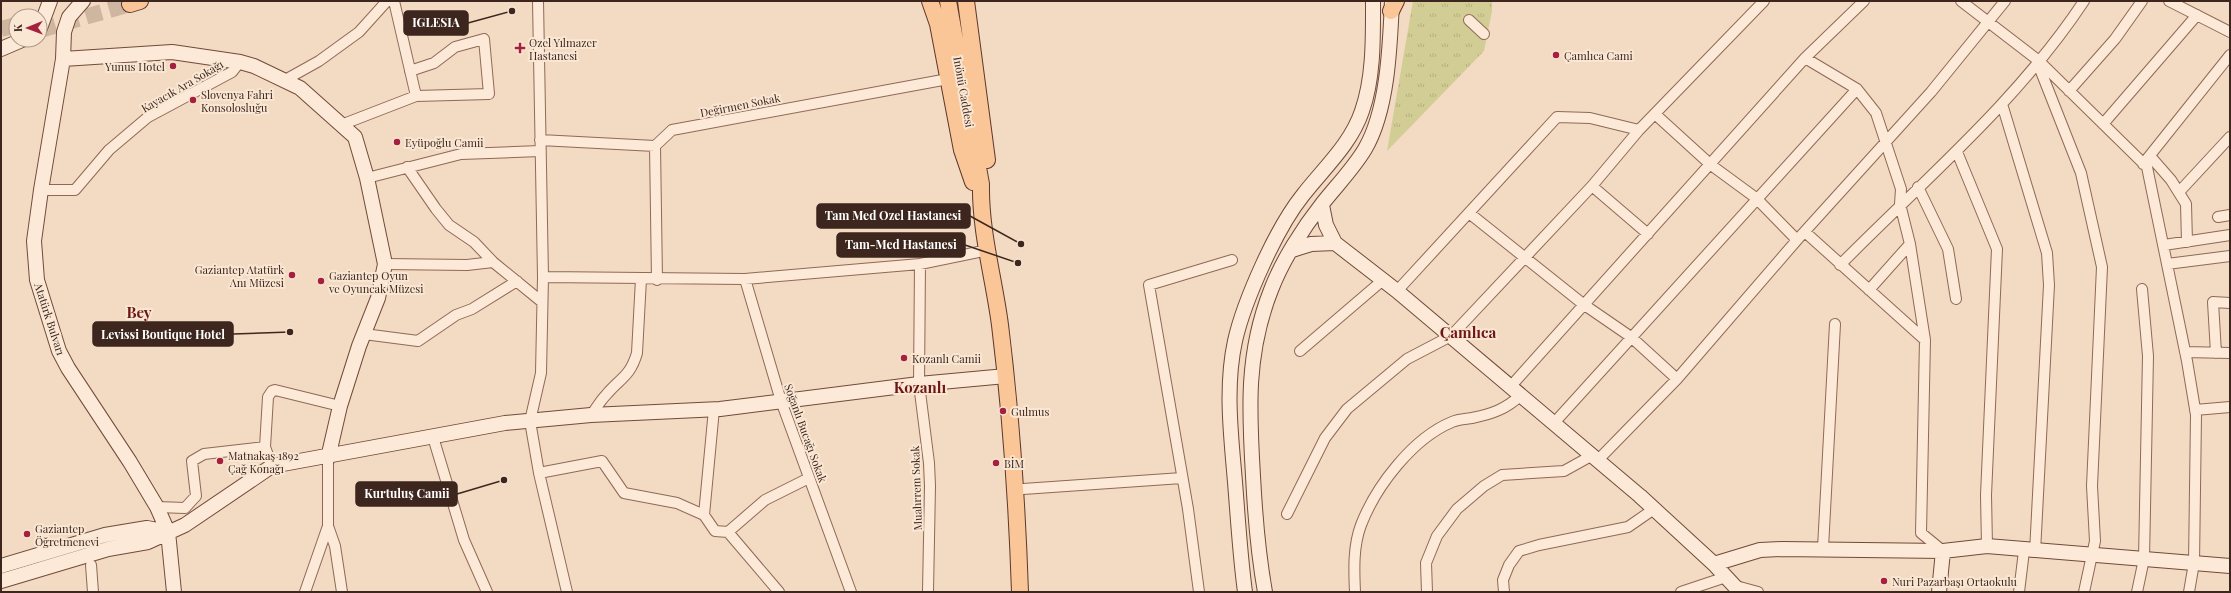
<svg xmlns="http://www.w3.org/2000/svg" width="2231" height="593" viewBox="0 0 2231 593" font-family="'Playfair Display',serif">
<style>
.park{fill:url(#park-tufts)}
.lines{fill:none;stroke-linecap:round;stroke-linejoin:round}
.primary-tunnel{stroke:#cfb6a1;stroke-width:16;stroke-dasharray:16 8;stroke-linecap:butt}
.street-casing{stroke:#8f6957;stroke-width:12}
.secondary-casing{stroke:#714a3a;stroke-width:16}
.primary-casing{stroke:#5c382c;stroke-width:18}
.street{stroke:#fce9d7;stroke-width:10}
.secondary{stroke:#fce9d7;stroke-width:14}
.primary{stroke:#fac697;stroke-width:16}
.poi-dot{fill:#a5203d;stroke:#f9e6d3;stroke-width:1.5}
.labels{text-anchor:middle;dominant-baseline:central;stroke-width:4;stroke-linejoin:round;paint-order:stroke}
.poi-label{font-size:11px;fill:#3d261d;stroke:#f9e6d3;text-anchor:start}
.street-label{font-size:11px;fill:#3d261d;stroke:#f9e6d3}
.district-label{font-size:15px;font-weight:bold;fill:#6f1717;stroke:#f9e6d3}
.leader{fill:none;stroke:#3d261d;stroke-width:1.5}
.callout-dot{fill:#3d261d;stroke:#f9e6d3;stroke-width:1.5}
.callout{fill:#3d261d;stroke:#3d261d;stroke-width:1.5}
.callout-label{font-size:12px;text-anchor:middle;font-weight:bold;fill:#fff}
</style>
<defs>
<pattern id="park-tufts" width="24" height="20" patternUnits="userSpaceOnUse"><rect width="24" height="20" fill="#d2cd95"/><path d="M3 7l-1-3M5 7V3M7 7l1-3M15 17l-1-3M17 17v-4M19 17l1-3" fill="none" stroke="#b5b080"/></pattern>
</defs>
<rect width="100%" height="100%" fill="#f3dac2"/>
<path class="park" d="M 1413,1 L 1492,1 L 1492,11 L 1484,51 L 1387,151 Z"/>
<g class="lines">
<path class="primary-tunnel" d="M 1,29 L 16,25
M 40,30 L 130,4"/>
<defs>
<path id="street" d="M 394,1 L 416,96
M 538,1 L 543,277 L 541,373 L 530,421 L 539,473 L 567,592
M 1961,1 L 2039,61 L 2147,167 L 2187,361 L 2196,415 L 2194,563 L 2189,592
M 2169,1 L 2230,32
M 1469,20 L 1484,34
M 1805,58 L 1857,89 L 1876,113 L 1901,189 L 1900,204 L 1910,244 L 1925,340 L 1921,533 L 1943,551
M 2038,64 L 2081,173 L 2102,267 L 2092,486 L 2095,541 L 2084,592
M 285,80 L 319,61 L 359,32 L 387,1
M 2069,91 L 2115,39 L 2142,1
M 2002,104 L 2047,253 L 2049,285 L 2035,552
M 1655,114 L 1711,165 L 1756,198 L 1797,240
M 2103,124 L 2197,15
M 341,125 L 416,96 L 489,94 L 484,39 L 455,47 L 434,63 L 410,71
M 540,140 L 655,146 L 672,130 L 948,79
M 655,146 L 657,280
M 1957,152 L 1997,249 L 1986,495 L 1987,546
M 2150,156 L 2171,180 L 2186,204 L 2187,242
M 2143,164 L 2230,55
M 407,167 L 436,209 L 449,225 L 474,242 L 493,262 L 542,302
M 367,178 L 461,154 L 540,151
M 1592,186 L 1648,234
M 1918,187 L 1948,249 L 1956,299
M 41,190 L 75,190 L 109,150 L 148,117 L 232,72 L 240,62
M 2179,192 L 2230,137
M 1469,213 L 1583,304 L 1631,337 L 1677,379
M 2218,217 L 2230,215
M 1805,232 L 1925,340
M 2164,245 L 2230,235
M 385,264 L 467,265 L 493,262
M 920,264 L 919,384 L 929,463 L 930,486 L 928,592
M 2167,264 L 2230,256
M 1840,265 C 1924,180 2018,101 2084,1
M 543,277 L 745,279 L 920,264 L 988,250
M 745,279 L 781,401 L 851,592
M 1869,290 L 1910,244
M 1397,291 L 1557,117 L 1590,118 L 1639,130
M 364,334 L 418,341 L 456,315 L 472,309 L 517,281
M 1300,351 L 1383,280
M 2185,352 L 2230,353
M 2216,353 L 2213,302 L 2230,303
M 1511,386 L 1805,58 L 1864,1
M 2195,410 L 2230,407
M 591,415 C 596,409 600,401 606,395 C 620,378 630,377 637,353 L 641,279
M 1554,423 L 1857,89
M 433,437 L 464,540 L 487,592
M 265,447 L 268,397 L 272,391 L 275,390 L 340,406
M 328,458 L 328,526 L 335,546 L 342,592
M 1597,461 L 1677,379 L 1797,240 L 1931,92 L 2005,1
M 539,473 L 602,461 L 624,493 L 677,503 L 704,515 L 715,531 L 728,532 L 779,592
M 1023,489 L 1182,478
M 157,507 L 185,508 L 196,496 L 192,461 L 204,454 L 265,447 L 272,466
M 1287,514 L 1325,438 L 1347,409 L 1407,359 L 1451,336 L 1592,186 L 1639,130 L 1764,1
M 704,515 L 714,409
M 728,532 L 765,500 L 809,478
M 1823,548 L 1835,324
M 91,565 L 93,592
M 1736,586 L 1758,592
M 305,592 L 328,526
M 1199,592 L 1188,509 L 1149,285 L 1232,260
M 1355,592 C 1354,570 1353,546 1361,525 C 1376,486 1413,438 1452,422 C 1458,419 1466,419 1472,418 C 1492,414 1506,409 1521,395
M 1427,592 L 1426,563 L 1437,536 L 1457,509 L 1484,486 L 1502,475 L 1564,471 L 1591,456
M 1504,592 L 1503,580 L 1509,565 L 1519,551 L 1539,545 L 1628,527 L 1654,509
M 1681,592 L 1726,577
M 2019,592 L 2024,551
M 2137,592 L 2144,559 L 2148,356 L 2142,289"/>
<path id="secondary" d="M 83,1 L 69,17 L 64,32 L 63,59 L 41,190 L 34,241 L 37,280 L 59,351 L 68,368 L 130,462 L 157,507 L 168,532 L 174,592
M 40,28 L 50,1
M 1,49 L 22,40
M 63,59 L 172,52 L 240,62 L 254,66 L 300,88 L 355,137 L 367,178 L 385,264 L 378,298 L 359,346 L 340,406 L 328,458
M 1322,205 L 1326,225 L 1335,243 L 1397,291 L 1640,496 L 1714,564 L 1740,592
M 1292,250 L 1311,244 L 1335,243
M 1714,564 L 1760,550 L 1782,549 L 1943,551 L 1987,546 L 2230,566
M 1,566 L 105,535 L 147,528 L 168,532
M 1,581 L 108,549 L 148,542 L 185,525 L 272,466 L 505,423 L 591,415 L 720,409 L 919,384 L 1006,376
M 1245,592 C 1240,555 1238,519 1235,482 C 1231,435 1225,387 1235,341 C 1241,314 1252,288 1263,264 C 1274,240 1287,215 1303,195 C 1324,168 1351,144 1362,111 C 1374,77 1373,36 1373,1
M 1265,592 C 1258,553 1255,515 1253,476 C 1249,410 1246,353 1271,290 C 1282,261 1303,228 1322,204 C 1337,185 1353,169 1365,149 C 1388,110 1390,45 1392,1
M 1939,592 L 1943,551"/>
<path id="primary" d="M 930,1 L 938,24 L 962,150 L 973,182
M 948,1 L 981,184 C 980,231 994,279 1000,325 C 1011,414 1017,503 1020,592
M 966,1 L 987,160
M 130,4 L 140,1
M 1391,11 L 1396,1"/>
</defs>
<use href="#street" class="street-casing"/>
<use href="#secondary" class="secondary-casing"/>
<use href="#primary" class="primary-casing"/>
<use href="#street" class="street"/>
<use href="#secondary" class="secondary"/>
<use href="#primary" class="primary"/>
</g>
<g class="poi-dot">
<path d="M518 42h4v4h4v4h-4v4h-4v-4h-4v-4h4z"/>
<circle cx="1556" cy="55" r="4"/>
<circle cx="173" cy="66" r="4"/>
<circle cx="193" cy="100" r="4"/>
<circle cx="397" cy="142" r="4"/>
<circle cx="292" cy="275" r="4"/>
<circle cx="321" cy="281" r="4"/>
<circle cx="904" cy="358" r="4"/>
<circle cx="1003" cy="411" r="4"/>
<circle cx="220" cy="461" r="4"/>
<circle cx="996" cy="463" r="4"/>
<circle cx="27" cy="534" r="4"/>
<circle cx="1884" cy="581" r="4"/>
</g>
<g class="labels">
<g class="poi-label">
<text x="529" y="42">Ozel Yılmazer<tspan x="529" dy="13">Hastanesi</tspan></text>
<text x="1564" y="55">Çamlıca Cami</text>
<text x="165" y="66" text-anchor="end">Yunus Hotel</text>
<text x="201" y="94">Slovenya Fahri<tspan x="201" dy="13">Konsolosluğu</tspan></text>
<text x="405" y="142">Eyüpoğlu Camii</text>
<text x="284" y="269" text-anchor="end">Gaziantep Atatürk<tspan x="284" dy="13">Anı Müzesi</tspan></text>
<text x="329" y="275">Gaziantep Oyun<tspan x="329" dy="13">ve Oyuncak Müzesi</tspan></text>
<text x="912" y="358">Kozanlı Camii</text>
<text x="1011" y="411">Gulmus</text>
<text x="228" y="455">Matnakaş 1892<tspan x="228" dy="13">Çağ Konağı</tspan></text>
<text x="1004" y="463">BİM</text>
<text x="35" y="528">Gaziantep<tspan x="35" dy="13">Öğretmenevi</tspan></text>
<text x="1892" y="581">Nuri Pazarbaşı Ortaokulu</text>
</g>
<g class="street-label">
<text transform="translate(182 86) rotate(-30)">Kayacık Ara Sokağı</text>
<text transform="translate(964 92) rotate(80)">Inönü Caddesi</text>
<text transform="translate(740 105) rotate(-11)">Değirmen Sokak</text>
<text transform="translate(50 319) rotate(72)">Atatürk Bulvarı</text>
<text transform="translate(806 433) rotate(70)">Soğanlı Bucağı Sokak</text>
<text transform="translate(916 488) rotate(-92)">Muahrrem Sokak</text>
</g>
<g class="district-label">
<text x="139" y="312">Bey</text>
<text x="1468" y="332">Çamlıca</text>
<text x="920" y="387">Kozanlı</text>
</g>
</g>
<path class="leader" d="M512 11L468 23M1021 244L970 216M1018 263L965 245M290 332L233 334M504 480L457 494"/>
<g class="callout-dot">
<circle cx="512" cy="11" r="4"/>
<circle cx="1021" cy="244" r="4"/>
<circle cx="1018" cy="263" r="4"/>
<circle cx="290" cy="332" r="4"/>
<circle cx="504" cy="480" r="4"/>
</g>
<g class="callout">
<rect x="404" y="11" width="64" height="24" rx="4"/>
<rect x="817" y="204" width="153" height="24" rx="4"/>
<rect x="837" y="233" width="128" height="24" rx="4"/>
<rect x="93" y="322" width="140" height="24" rx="4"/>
<rect x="356" y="482" width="101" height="24" rx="4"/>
</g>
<g class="callout-label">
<text x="436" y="27">IGLESIA</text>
<text x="893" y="220">Tam Med Ozel Hastanesi</text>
<text x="901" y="249">Tam-Med Hastanesi</text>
<text x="163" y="339">Levissi Boutique Hotel</text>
<text x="407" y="498">Kurtuluş Camii</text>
</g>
<rect width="2231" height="593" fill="none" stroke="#3d261d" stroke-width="4"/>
<g transform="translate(28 28) rotate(269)"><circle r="19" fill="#f9e6d3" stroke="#ae998a"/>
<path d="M0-3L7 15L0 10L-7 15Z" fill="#a5203d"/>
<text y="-6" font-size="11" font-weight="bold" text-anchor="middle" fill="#3d261d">K</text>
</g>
</svg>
